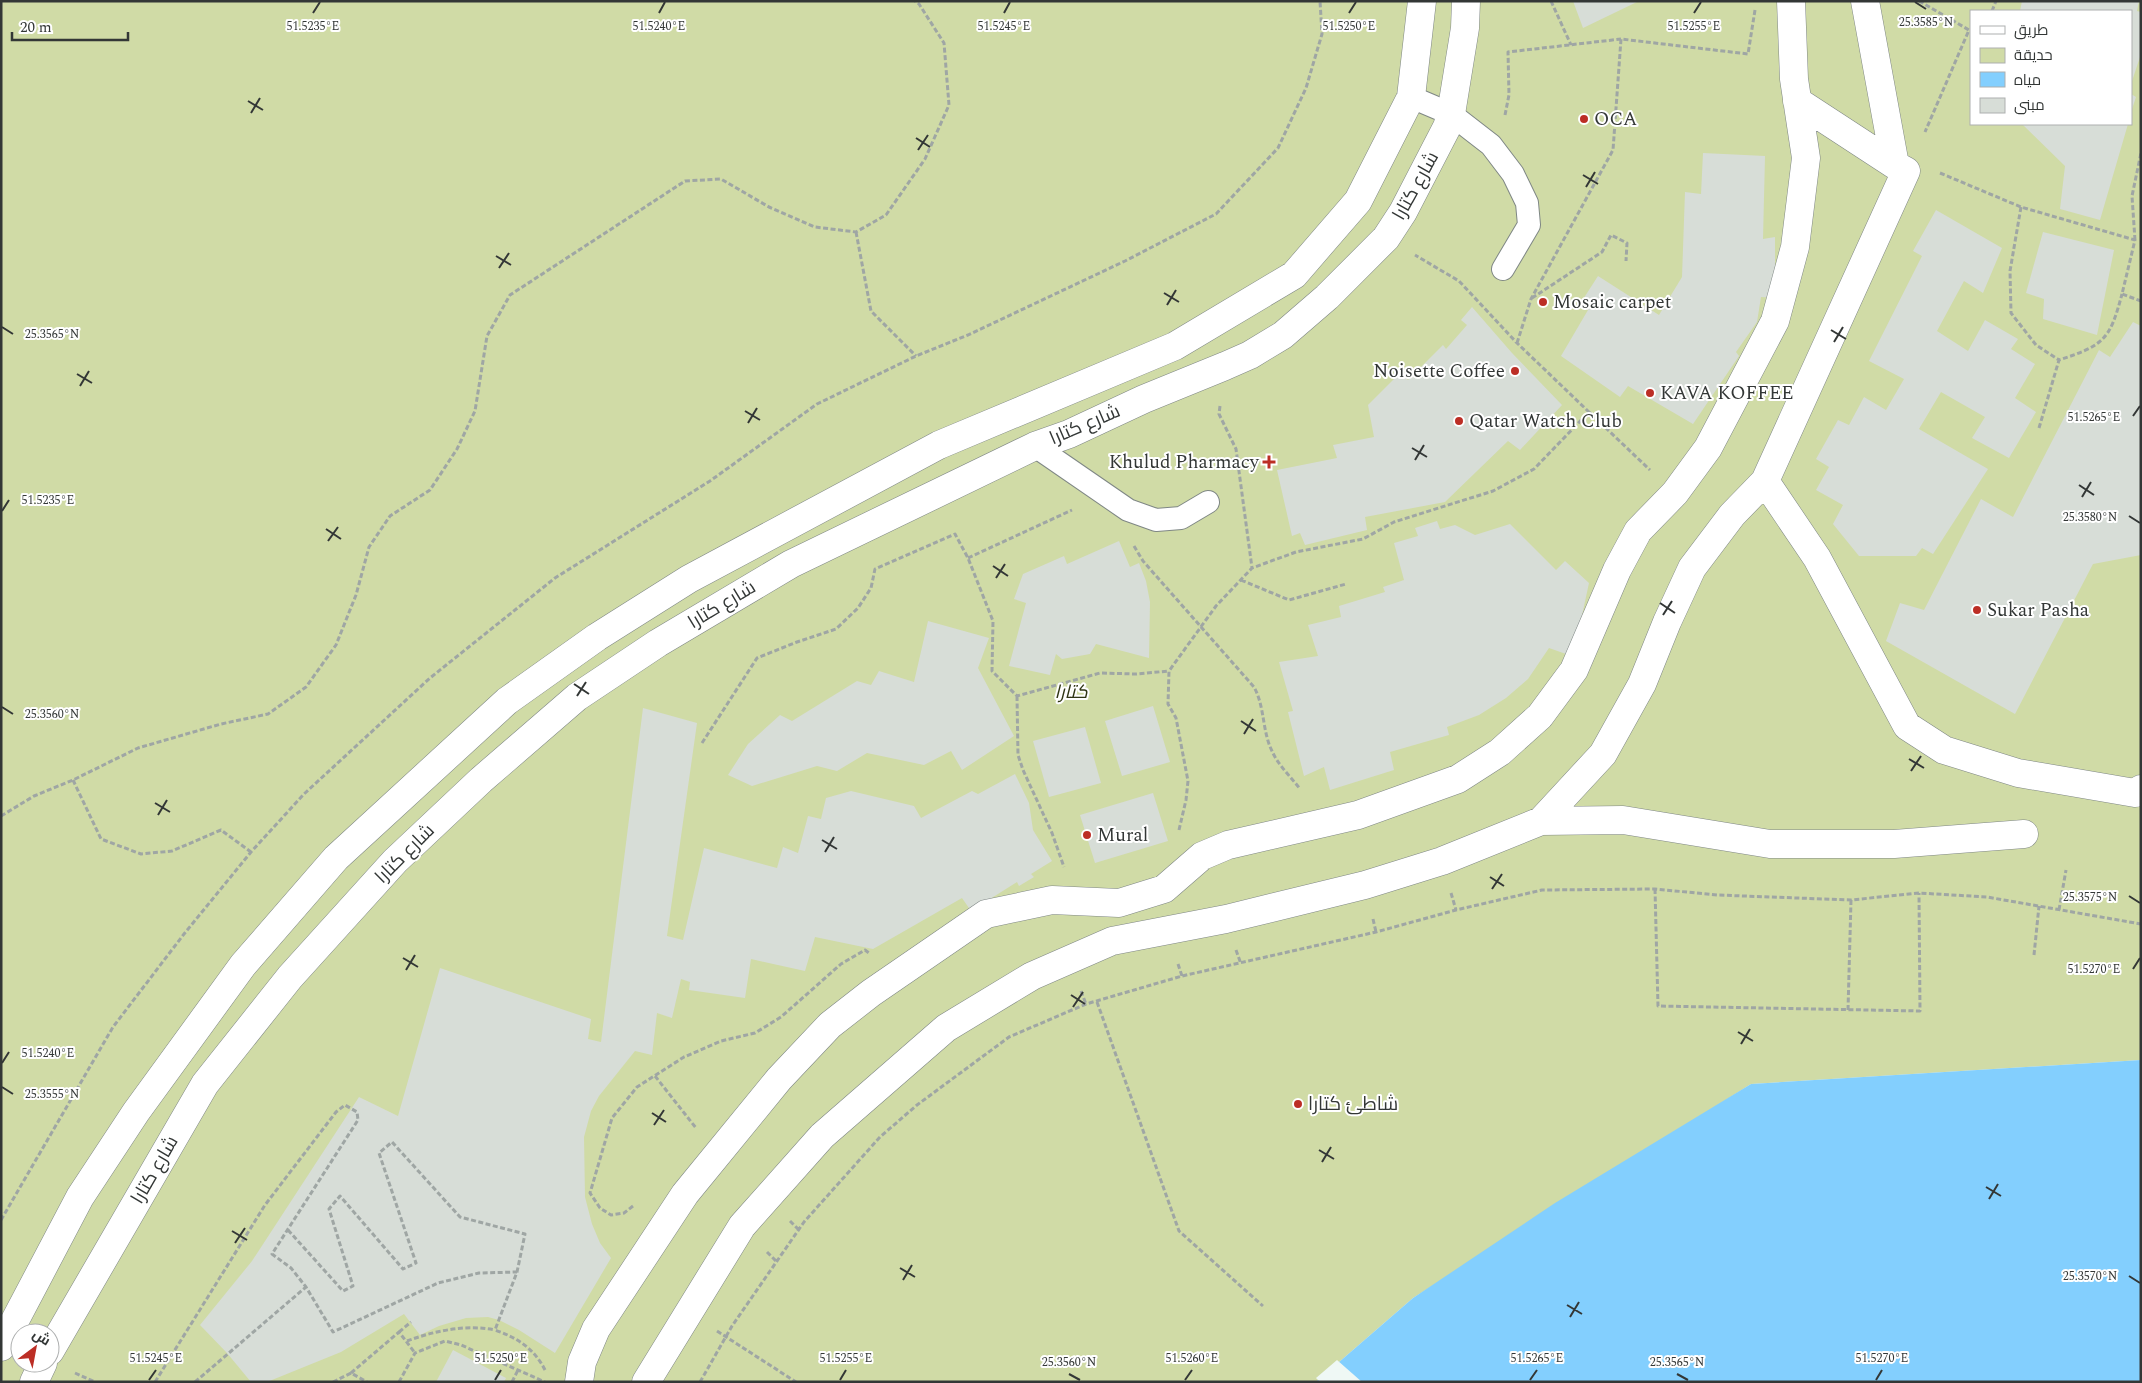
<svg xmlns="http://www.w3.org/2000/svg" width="2142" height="1383" viewBox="0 0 2142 1383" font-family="Spectral,Cairo,serif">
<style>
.green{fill:#d0dba6;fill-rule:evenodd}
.water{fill:#83cffe}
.pier{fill:#eff8f5}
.building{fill:#d7ddd7}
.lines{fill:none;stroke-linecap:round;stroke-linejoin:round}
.lane-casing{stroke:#7f8785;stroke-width:24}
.street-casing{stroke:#7f8785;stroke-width:29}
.path{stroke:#9fa6a4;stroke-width:3;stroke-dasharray:5 2.5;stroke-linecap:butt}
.lane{stroke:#fff;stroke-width:22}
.street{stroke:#fff;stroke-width:28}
.ticks{fill:none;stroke:#333736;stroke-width:2}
.poi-dot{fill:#bc2e25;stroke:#fff;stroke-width:2}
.labels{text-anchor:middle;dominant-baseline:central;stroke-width:4;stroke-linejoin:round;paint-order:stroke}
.poi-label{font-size:19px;fill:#333736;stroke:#fff;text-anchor:start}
.street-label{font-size:19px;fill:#333736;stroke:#fff}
.park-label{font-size:19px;font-style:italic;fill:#2f3514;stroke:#fff}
.ticks-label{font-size:12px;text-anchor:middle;fill:#333736;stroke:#fff;stroke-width:4;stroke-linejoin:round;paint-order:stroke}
</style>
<rect width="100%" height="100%" fill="#eff8f5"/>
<path class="green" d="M 1,1 L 2141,1 L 2141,1060 L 1751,1084 L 1413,1298 L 1316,1382 L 1,1382 ZM 1971,11 L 2131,11 L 2131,124 L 1971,124 ZM 20,1333 L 50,1333 L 50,1363 L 20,1363 Z"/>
<path class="water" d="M 2141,1060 L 2141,1382 L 1316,1382 L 1413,1298 L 1555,1203 L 1751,1084 Z"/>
<path class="pier" d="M 1337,1360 L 1362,1382 L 1320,1382 L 1316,1378 Z"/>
<path class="building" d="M 1573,1 L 1639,1 L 1583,28 Z
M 2022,1 L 2139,1 L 2137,11 L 2141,12 L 2141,54 L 2131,84 L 2131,11 L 2020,11 Z
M 2131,94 L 2136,97 L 2131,112 Z
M 2022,124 L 2128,124 L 2100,220 L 2060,209 L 2065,166 Z
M 1703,153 L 1765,156 L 1763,239 L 1775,237 L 1775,298 L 1761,297 L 1757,322 L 1736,352 L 1739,356 L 1693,424 L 1628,386 L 1620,397 L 1561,356 L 1588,310 L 1580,304 L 1598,276 L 1659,315 L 1682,277 L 1685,192 L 1701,194 Z
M 1936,210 L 2002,248 L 1983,293 L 1964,281 L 1937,331 L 1968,351 L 1985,320 L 2018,339 L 2011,349 L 2035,364 L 2015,398 L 2036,412 L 2009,458 L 1972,438 L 1985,417 L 1941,392 L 1919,429 L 1988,469 L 1933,554 L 1922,548 L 1916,556 L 1859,556 L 1833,524 L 1843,505 L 1816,490 L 1829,467 L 1816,459 L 1838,420 L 1849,425 L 1864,397 L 1886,410 L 1904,379 L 1869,361 L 1922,256 L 1913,251 Z
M 2043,232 L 2114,250 L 2097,335 L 2043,319 L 2044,299 L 2026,293 Z
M 1472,307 L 1512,353 L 1562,405 L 1520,450 L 1508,441 L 1445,502 L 1365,517 L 1367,530 L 1305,545 L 1300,533 L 1292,536 L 1277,470 L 1337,458 L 1333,445 L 1374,437 L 1368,405 L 1400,373 L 1408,380 L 1443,345 L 1446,349 L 1467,325 L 1461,320 Z
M 2133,322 L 2141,326 L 2141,555 L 2093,564 L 2015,714 L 1886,641 L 1900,603 L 1924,610 L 1981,499 L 2013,517 L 2099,350 L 2110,357 Z
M 1437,521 L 1440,529 L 1455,525 L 1475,535 L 1510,524 L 1556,570 L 1565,561 L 1589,583 L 1581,620 L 1566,654 L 1549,648 L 1528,679 L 1506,698 L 1479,715 L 1447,727 L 1449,735 L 1390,752 L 1394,770 L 1330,790 L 1324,767 L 1304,776 L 1288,712 L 1293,711 L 1279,662 L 1318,656 L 1308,625 L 1341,617 L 1339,606 L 1385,592 L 1383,587 L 1404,580 L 1394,543 L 1418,536 L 1415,528 Z
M 1119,541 L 1130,567 L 1139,563 L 1146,581 L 1150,602 L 1149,658 L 1096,644 L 1090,654 L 1062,659 L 1056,654 L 1050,675 L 1009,666 L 1026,603 L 1014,599 L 1023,574 L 1064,556 L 1067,564 Z
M 928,621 L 989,638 L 978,668 L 1014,736 L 962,770 L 951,751 L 924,765 L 867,753 L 837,771 L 817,766 L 752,786 L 728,775 L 748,744 L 780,715 L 792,721 L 857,681 L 871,685 L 879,671 L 914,682 Z
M 1153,706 L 1170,762 L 1122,776 L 1105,721 Z
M 643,708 L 697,723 L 667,936 L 683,940 L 704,848 L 777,868 L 783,847 L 798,853 L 808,816 L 821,819 L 826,798 L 851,791 L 914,806 L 921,818 L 972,791 L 978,794 L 1015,774 L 1029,803 L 1033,830 L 1052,861 L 1031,874 L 1034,877 L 1019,886 L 1017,882 L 971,911 L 962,898 L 873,949 L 815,937 L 805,971 L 751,959 L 745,998 L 689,990 L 690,982 L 681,979 L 672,1018 L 657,1013 L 652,1055 L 635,1051 L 599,1096 L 591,1111 L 584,1137 L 585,1197 L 592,1224 L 600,1243 L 611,1258 L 555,1353 L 519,1330 L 499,1320 L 488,1317 L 466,1318 L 439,1326 L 420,1335 L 404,1314 L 341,1352 L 267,1382 L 251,1382 L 227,1353 L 200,1325 L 252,1261 L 359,1097 L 398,1116 L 440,968 L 591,1019 L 588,1039 L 601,1042 Z
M 1085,727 L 1101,783 L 1049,797 L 1033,741 Z
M 1153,793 L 1168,841 L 1095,863 L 1080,815 Z
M 453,1350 L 506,1378 L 504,1382 L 436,1382 Z"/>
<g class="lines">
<defs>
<path id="lane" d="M 1411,97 L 1451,114 L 1491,145 L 1513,174 L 1527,203 L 1529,225 L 1503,269
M 1035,446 L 1128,510 L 1156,520 L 1181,518 L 1208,502"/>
<path id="street" d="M 1797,101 L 1895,165
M 1765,481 L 1817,558 L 1907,726 L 1944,750 L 2018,773 L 2135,793 L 2141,789
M 1541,821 L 1603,754 L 1642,684 L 1667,622 L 1692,568 L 1732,515 L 1765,481 L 1906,171 L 1895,165 L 1865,1
M 1,1347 L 80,1197 L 136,1112 L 243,965 L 336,858 L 507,701 L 597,637 L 689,579 L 939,445 L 1175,346 L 1294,275 L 1358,201 L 1411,97 L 1422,1
M 50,1351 L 205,1084 L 290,977 L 395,861 L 481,780 L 577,697 L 658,643 L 791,564 L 1035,446 L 1069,434 L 1144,399 L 1225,366 L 1250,355 L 1283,335 L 1327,297 L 1386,238 L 1403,212 L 1447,127 L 1451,114 L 1465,28 L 1466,1
M 34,1382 L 43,1363
M 579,1382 L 582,1362 L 596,1329 L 685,1194 L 779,1079 L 830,1025 L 871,993 L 986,914 L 1052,900 L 1119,903 L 1164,889 L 1202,856 L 1228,845 L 1358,815 L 1458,779 L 1500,752 L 1540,716 L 1574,670 L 1617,570 L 1638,531 L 1675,493 L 1708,448 L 1775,321 L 1795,247 L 1806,158 L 1794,79 L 1791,1
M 646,1382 L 742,1226 L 822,1136 L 946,1028 L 1032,976 L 1112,941 L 1226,919 L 1365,885 L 1442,861 L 1541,821 L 1623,820 L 1770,844 L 1894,844 L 2024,834"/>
</defs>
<use href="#lane" class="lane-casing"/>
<use href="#street" class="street-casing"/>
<path class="path" d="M 1551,1 L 1571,45
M 1919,1 L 1969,30 L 1925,132
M 1992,11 L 1996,1
M 1505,115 L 1509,95 L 1508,52 L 1621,39
M 1940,173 L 2021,207 L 2135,240 L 2122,294 L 2141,301
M 2021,207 L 2010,271 L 2011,313 L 2036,345 L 2059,360
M 856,232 L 871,311 L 916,356
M 2135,240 L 2132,196 L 2141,153
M 1532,298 L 1602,252 L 1611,235 L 1627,243 L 1626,261
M 1517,343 L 1531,299 L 1613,150 L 1621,39 L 1748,54 L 1755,10
M 1220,406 L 1219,414 L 1236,449 L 1252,568
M 1589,412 L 1650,470
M 2039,428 L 2059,360 C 2105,345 2110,339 2122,294
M 1134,546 L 1143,561 L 1254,687 C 1265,707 1262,731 1272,751 C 1278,765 1291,777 1300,789
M 968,558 L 1072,510
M 1241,580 L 1289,600 L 1346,584
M 1017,696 L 1018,755 L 1023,770 L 1052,833 L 1064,867
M 702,743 L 757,658 L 797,642 L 836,629 L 858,608 L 871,588 L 875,569 L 955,534 L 968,558 L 993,621 L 992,671 L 1017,696 L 1100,673 L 1136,674 L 1169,671
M 73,780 L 101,839 L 141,854 L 172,851 L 221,830 L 251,852
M 1,816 L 34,796 L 73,780 L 138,748 L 221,724 L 268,714 L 306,687 L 336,645 L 356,595 L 369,547 L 390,516 L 430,490 L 457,449 L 475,411 L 487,336 L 510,295 L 685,181 L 721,179 L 769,207 L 815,227 L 856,232 L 886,215 L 925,159 L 949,105 L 944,43 L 919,4 L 915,1
M 1179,830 L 1186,800 L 1188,781 L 1176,718 L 1168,704 L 1169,671 L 1216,606 L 1252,568 L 1296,552 L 1363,539 L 1394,522 L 1493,491 L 1534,469 L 1589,412 L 1517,343 L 1459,281 L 1415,255
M 1655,889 L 1658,1006 L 1920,1011 L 1919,893
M 1451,893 L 1456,910
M 2059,910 L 2066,870
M 1373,919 L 1376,932
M 1236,950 L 1241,964
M 2034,955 L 2039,906
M 1178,964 L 1182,976
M 1081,991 L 1086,1004
M 1097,1002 L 1179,1231 L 1263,1306
M 1848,1010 L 1851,900
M 655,1076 L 696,1128
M 633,1206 L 624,1213 L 611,1215 L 600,1208 L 590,1193 L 612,1118 L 637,1087 L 684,1057 L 721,1041 L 755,1033 L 781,1017 L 841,964 L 865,950 L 869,953
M 1,1220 L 113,1027 L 184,934 L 251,852 L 304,794 L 430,678 L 555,578 L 710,481 L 817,404 L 916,356 L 968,335 L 1125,261 L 1216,214 L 1278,148 L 1306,88 L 1322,34 L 1320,1
M 790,1221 L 799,1230
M 288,1230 L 343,1291 L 353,1286 L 329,1209 L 340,1196 L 403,1269 L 416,1263 L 379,1153 L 392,1142 L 460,1217 L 525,1234 L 517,1272 L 495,1330 C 518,1338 535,1349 546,1372
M 767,1252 L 777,1262
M 717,1331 L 796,1382
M 399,1332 L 411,1322
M 407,1341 C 434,1331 466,1324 495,1330
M 75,1373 L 95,1382
M 351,1373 L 399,1332 L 415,1353
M 155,1382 L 265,1205 L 336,1112 L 345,1105 L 357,1112 L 358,1120 L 272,1254 L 291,1268 L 306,1287 L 333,1332 L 438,1283 L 479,1273 L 517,1272
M 195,1382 L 306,1287
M 333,1382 L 351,1373 L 367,1382
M 399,1382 L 415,1353 L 445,1341 L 461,1345 L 545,1382
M 512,1382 L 518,1370
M 700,1382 L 732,1326 L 804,1222 L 880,1137 L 917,1105 L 1009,1037 L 1086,1004 L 1182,976 L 1376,932 L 1456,910 L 1542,890 L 1655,889 L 1717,895 L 1851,900 L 1919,893 L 1987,897 L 2141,924"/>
<use href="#lane" class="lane"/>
<use href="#street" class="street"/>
</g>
<path class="ticks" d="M 1915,2 L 1926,9M 313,13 L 320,2M 659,13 L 665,2M 1004,13 L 1010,2M 1349,13 L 1356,2M 1694,13 L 1701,2M 248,101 L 263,110M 251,113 L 260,98M 916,138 L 930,147M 918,150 L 928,135M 1583,175 L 1598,184M 1586,187 L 1595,172M 496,256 L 511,265M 499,268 L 509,253M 1164,293 L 1179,302M 1167,305 L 1176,290M 2,327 L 13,334M 1831,330 L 1846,339M 1834,342 L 1843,327M 77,374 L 92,383M 80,386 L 89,371M 745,411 L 760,420M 2133,416 L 2140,406M 748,423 L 757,408M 1412,448 L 1427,457M 1415,460 L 1424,445M 2079,485 L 2094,495M 2082,497 L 2091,482M 2,511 L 9,500M 2129,516 L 2140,523M 326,529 L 341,539M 328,541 L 338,527M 993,566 L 1008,576M 996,578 L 1005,564M 1660,603 L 1675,613M 1663,615 L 1672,601M 574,684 L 589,694M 577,696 L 586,682M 2,707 L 13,714M 1241,721 L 1256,731M 1244,734 L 1253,719M 1909,759 L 1924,768M 1911,771 L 1921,756M 155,803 L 170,812M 158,815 L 167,800M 822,840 L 837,849M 825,852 L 834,837M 1490,877 L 1504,886M 1492,889 L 1502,874M 2129,896 L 2140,903M 403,958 L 418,967M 2133,969 L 2140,958M 406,970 L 415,955M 1071,995 L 1085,1004M 1073,1007 L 1083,992M 1738,1032 L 1753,1041M 1741,1044 L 1750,1029M 2,1063 L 9,1052M 2,1087 L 13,1094M 652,1113 L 666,1122M 654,1125 L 664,1110M 1319,1150 L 1334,1159M 1322,1162 L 1331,1147M 1986,1187 L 2001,1196M 1989,1199 L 1998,1184M 232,1231 L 247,1240M 235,1243 L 245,1228M 900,1268 L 915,1277M 2129,1276 L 2140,1283M 903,1280 L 912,1265M 1567,1305 L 1582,1314M 1570,1317 L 1579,1302M 1069,1374 L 1080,1380M 1677,1374 L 1688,1380M 149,1380 L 156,1370M 495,1380 L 501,1370M 840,1380 L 846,1370M 1185,1380 L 1192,1370M 1530,1380 L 1537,1370M 1876,1380 L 1882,1370"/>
<g class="poi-dot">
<circle cx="1584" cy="119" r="5"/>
<circle cx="1543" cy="302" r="5"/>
<circle cx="1515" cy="371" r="5"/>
<circle cx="1650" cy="393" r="5"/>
<circle cx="1459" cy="421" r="5"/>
<path d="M1266.5 454.5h5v5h5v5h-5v5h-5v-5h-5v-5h5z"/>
<circle cx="1977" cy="610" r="5"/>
<circle cx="1087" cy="835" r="5"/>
<circle cx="1298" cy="1104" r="5"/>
</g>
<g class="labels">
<g class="poi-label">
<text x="1594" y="119">OCA</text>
<text x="1553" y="302">Mosaic carpet</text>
<text x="1505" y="371" text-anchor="end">Noisette Coffee</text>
<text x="1660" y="393">KAVA KOFFEE</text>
<text x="1469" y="421">Qatar Watch Club</text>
<text x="1259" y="462" text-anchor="end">Khulud Pharmacy</text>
<text x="1987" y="610">Sukar Pasha</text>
<text x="1097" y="835">Mural</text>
<text x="1308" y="1104">شاطئ كتارا</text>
</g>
<g class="street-label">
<text transform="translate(1416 186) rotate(-61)">شارع كتارا</text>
<text transform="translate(1085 425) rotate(-23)">شارع كتارا</text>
<text transform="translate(722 605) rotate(-31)">شارع كتارا</text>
<text transform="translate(405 854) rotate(-45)">شارع كتارا</text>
<text transform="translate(155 1170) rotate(-60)">شارع كتارا</text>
</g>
<g class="park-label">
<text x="1071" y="692">كتارا</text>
</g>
</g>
<g class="ticks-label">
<text x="1926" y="26">25.3585°N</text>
<text x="313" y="30">51.5235°E</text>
<text x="659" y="30">51.5240°E</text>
<text x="1004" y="30">51.5245°E</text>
<text x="1349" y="30">51.5250°E</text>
<text x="1694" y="30">51.5255°E</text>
<text x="52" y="338">25.3565°N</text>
<text x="2094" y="421">51.5265°E</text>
<text x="48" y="504">51.5235°E</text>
<text x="2090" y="521">25.3580°N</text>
<text x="52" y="718">25.3560°N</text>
<text x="2090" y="901">25.3575°N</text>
<text x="2094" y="973">51.5270°E</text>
<text x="48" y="1057">51.5240°E</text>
<text x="52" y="1098">25.3555°N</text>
<text x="2090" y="1280">25.3570°N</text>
<text x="156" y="1362">51.5245°E</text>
<text x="501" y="1362">51.5250°E</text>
<text x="846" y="1362">51.5255°E</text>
<text x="1192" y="1362">51.5260°E</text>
<text x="1537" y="1362">51.5265°E</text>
<text x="1882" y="1362">51.5270°E</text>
<text x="1069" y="1366">25.3560°N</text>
<text x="1677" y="1366">25.3565°N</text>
</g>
<rect width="2142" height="1383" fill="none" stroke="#333736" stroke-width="5"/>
<rect x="1970" y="10" width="162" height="115" fill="#ffffff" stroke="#adafaf"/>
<rect x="1980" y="26" width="25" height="8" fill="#ffffff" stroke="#adafaf"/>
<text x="2014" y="35" font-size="15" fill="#333736">طريق</text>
<rect x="1980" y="48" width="25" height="15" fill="#d0dba6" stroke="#adafaf"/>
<text x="2014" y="60" font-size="15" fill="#333736">حديقة</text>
<rect x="1980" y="72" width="25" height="15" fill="#83cffe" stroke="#adafaf"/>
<text x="2014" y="85" font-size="15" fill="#333736">مياه</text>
<rect x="1980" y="98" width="25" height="15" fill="#d7ddd7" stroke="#adafaf"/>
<text x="2014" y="110" font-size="15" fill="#333736">مبنى</text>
<g transform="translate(35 1348) rotate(32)"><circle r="24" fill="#ffffff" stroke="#adafaf"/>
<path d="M0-4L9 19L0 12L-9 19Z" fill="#bc2e25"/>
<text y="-8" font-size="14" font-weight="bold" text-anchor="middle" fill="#333736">ش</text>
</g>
<path d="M12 32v8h116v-8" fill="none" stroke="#333736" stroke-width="2.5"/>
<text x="20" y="32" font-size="15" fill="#333736" stroke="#ffffff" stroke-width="4" paint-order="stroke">20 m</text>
</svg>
